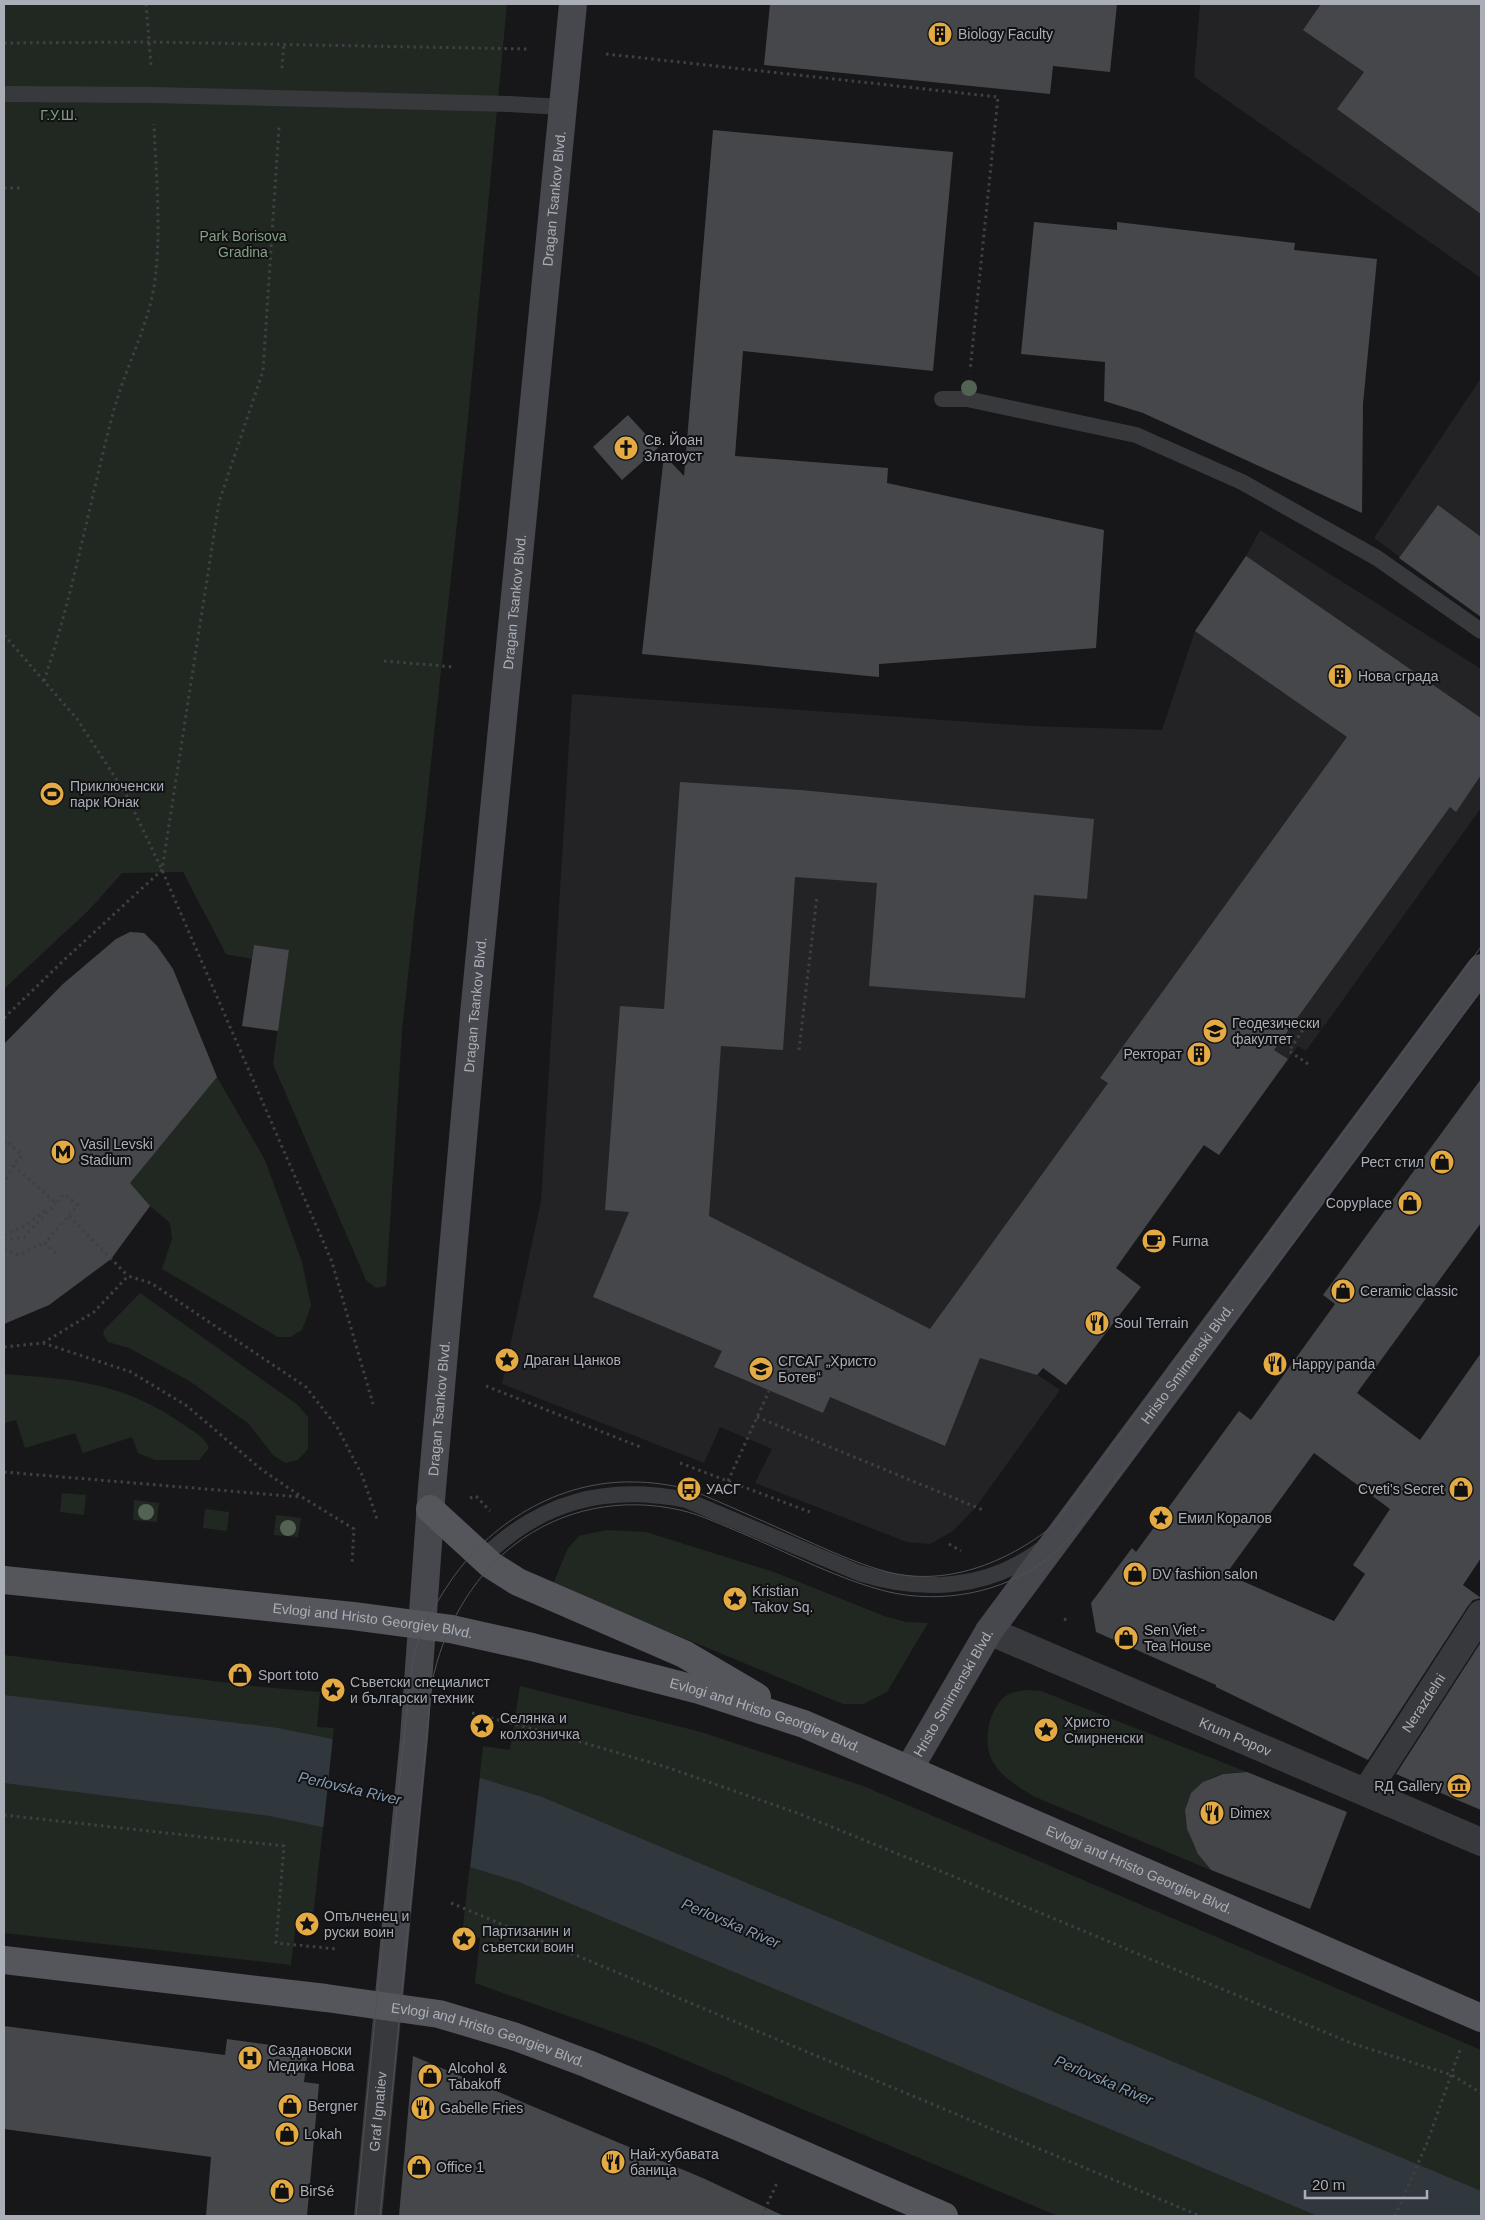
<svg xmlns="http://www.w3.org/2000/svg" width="1485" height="2220" viewBox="0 0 1485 2220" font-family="Arial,sans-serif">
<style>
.built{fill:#232325}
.green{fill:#212822}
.water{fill:#30383e}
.pier{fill:#171719}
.building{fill:#46474b;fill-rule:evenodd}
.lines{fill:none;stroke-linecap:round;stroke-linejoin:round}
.path{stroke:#3e4044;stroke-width:3;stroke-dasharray:2.5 4;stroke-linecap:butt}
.lane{stroke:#38393d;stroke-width:16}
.street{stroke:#38393d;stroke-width:28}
.secondary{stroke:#46484d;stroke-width:28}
.primary{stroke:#54565c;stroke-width:28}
.tram{stroke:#4f5156;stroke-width:1}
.tree{fill:#526353}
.labels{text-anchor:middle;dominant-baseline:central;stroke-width:4;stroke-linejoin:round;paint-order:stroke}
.poi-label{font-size:14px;fill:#aaaeb7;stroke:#121214;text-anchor:start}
.park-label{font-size:14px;fill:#82a183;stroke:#121214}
.street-label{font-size:14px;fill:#aaaeb7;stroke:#121214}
.water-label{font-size:15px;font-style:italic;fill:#849cb0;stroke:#121214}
</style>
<rect width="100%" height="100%" fill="#171719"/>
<path class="built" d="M 1200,4 L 1481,4 L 1481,278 L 1194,77 Z
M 1481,378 L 1481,617 L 1374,538 Z
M 1260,530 L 1481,669 L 1481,808 L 1306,1051 L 1298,1046 L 1219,1155 L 1203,1145 L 1038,1375 L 1060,1390 L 976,1507 L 953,1531 L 930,1544 L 907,1542 L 755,1483 L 772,1449 L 720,1427 L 704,1463 L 502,1384 L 541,1201 L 572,694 L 1029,726 L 1162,730 L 1195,631 L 1246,556 Z"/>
<path class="green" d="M 4,4 L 507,4 L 466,439 L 402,1031 L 386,1286 L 376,1288 L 366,1280 L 273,1064 L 289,950 L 254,945 L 252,959 L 226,954 L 183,872 L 122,873 L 89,910 L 4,989 Z
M 130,932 L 144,933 L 157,946 L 173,969 L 217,1077 L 265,1160 L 302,1262 L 311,1306 L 302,1330 L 290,1337 L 278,1337 L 162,1269 L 172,1239 L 170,1223 L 150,1206 L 111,1259 L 49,1305 L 4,1323 L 4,1297 L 18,1293 L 11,1281 L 4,1290 L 4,1248 L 7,1247 L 6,1222 L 4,1222 L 4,1188 L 5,1188 L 9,1162 L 4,1162 L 4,1044 L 63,984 L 116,939 Z
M 140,1293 L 298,1405 L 308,1417 L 308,1449 L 298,1460 L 285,1463 L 273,1455 L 249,1424 L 191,1382 L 129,1348 L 108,1342 L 103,1334 L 104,1330 Z
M 4,1374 C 74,1379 125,1383 184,1425 C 193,1431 206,1438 209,1448 L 199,1460 L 155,1460 L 138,1453 L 132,1437 L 83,1453 L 75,1433 L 25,1448 L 16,1420 L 4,1423 Z
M 62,1493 L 86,1495 L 84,1515 L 60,1512 Z
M 134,1500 L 159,1503 L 157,1522 L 133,1520 Z
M 205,1509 L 229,1512 L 227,1531 L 203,1528 Z
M 276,1515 L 301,1518 L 298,1537 L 274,1535 Z
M 606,1530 L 646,1532 L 774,1572 L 884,1616 L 906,1622 L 928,1623 L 887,1692 L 863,1704 L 843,1704 L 553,1584 L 568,1548 L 579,1536 Z
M 4,1655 L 262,1687 L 320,1692 L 317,1727 L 334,1728 L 313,1917 L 297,1916 L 291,1965 L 4,1933 Z
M 520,1686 L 701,1732 L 863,1786 L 1481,2050 L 1481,2216 L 1058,2216 L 647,2044 L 475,1983 L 480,1938 L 462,1935 L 483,1746 L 510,1750 Z
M 1027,1690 L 1041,1691 L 1247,1772 C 1240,1773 1232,1772 1224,1774 C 1215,1775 1204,1782 1197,1788 C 1172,1812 1193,1849 1211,1870 L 1035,1797 C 1021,1788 1004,1779 995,1765 C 982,1747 987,1715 1002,1699 C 1009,1692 1018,1691 1027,1690 Z"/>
<path class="water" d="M 4,1695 L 278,1728 L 396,1752 L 542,1797 L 1481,2191 L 1481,2216 L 1318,2216 L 519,1882 L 374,1838 L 270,1816 L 4,1783 Z"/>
<path class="pier" d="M 333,1737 L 396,1749 L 480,1775 L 470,1869 L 373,1840 L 323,1830 Z"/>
<path class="building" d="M 770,4 L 1117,4 L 1110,72 L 1053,66 L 1050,94 L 764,65 Z
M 1321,4 L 1481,4 L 1481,214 L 1337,109 L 1364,72 L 1303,30 Z
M 713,130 L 953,152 L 933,371 L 743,351 L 735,456 L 888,468 L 887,483 L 1104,530 L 1096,648 L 879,664 L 879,677 L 642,654 L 664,455 L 684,476 Z
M 1034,222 L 1117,230 L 1117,222 L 1295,243 L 1294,250 L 1377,259 L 1363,404 L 1362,513 L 1143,413 L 1104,401 L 1105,362 L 1021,354 Z
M 628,415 L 658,448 L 622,480 L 593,447 Z
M 1438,505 L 1481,537 L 1481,617 L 1399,558 Z
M 1246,556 L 1481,718 L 1481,775 L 1456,812 L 1450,807 L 1274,1050 L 1288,1059 L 1219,1155 L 1204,1145 L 1116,1268 L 1141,1287 L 1066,1385 L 1043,1368 L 1037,1375 L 980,1358 L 945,1446 L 830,1397 L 823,1413 L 714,1367 L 722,1351 L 593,1297 L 629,1212 L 605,1210 L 620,1006 L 664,1009 L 680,782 L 801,790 L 1094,819 L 1087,899 L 1034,895 L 1025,998 L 869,986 L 877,883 L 795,877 L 783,1050 L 721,1046 L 709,1216 L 930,1329 L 1108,1083 L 1100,1078 L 1347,737 L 1195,631 Z
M 130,932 L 144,933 L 157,946 L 173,969 L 217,1077 L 130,1183 L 150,1206 L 111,1259 L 49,1305 L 4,1324 L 4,1044 L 63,984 L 116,939 Z
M 254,945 L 289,950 L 278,1031 L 242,1026 Z
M 1481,1079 L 1481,1223 L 1357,1393 L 1420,1440 L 1481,1353 L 1481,1558 L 1463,1585 L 1481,1598 L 1473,1600 L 1468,1606 L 1368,1760 L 1216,1687 L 1216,1685 L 1096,1632 L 1091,1603 L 1132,1548 L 1136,1552 L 1239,1411 L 1251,1420 L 1335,1304 L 1323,1295 ZM 1314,1453 L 1390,1509 L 1353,1565 L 1365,1574 L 1334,1621 L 1226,1574 Z
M 1481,1642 L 1481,1810 L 1396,1774 Z
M 1247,1772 L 1347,1812 L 1310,1909 L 1211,1870 L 1198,1854 L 1187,1829 L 1185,1810 L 1191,1793 L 1203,1782 L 1223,1774 Z
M 4,2026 L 225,2055 L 227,2039 L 308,2050 L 304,2082 L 319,2084 L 307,2216 L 206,2216 L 211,2157 L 4,2129 Z
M 413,2056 L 705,2179 L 784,2216 L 399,2216 Z"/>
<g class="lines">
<path class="path" d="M 146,4 L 151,65
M 4,43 L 149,42 L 527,49
M 606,54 L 998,97 L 970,371
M 282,68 L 284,43
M 4,188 L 21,188
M 4,635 L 77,719 L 126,794 L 162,870 L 332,1262 L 373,1404
M 384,661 L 455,667
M 44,681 C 73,595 89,505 112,417 C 123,373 146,332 154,287 C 162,234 156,177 154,124
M 4,1018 L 64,960 L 162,870 L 219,502 L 263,371 L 279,127
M 799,1050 L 817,896
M 1308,1064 L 1289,1051 L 1310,1019
M 4,1144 L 6,1141 L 22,1155 L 13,1165 L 56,1203 L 64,1194 L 78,1205 L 45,1243 L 57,1255
M 4,1185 L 13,1165
M 69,1216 L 128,1276
M 4,1235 L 25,1226 L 48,1209
M 4,1240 L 24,1237 L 56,1203
M 4,1249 L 18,1255 L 45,1243
M 43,1343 L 94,1312 L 128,1276 L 151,1283 L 306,1387 L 337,1427 L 362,1475 L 378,1522
M 4,1347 L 43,1343 L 131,1372 L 187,1406 L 262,1470 L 302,1497 L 354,1529 L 352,1564
M 486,1386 L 643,1448
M 757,1417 L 983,1510
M 680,1463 L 810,1512
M 4,1472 L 300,1497
M 728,1481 L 769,1391
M 470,1498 L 476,1496 L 490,1511
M 949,1544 L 961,1551
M 1064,1619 L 1069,1621
M 458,1684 L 476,1688
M 472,1713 L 564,1737 L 666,1767 L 800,1814 L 945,1873 L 1351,2043 L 1452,2075 L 1481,2093
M 4,1815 L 284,1846 L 276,1943 L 337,1949
M 451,1903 L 1200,2216
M 762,2216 L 777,2183
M 1395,2216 L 1427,2143 L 1461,2047"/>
<path class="lane" d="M 4,94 L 153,95 L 509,104 L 562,107
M 942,399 L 967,399 L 1136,435 L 1242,482 L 1377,558 L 1481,631
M 483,1558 C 541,1501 607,1484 686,1500 L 859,1573 C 923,1593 988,1590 1043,1548"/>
<g class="street">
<path id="s1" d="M 989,1631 L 1481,1842"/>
<path id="s2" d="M 1366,1792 L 1481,1614"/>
<path id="s3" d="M 368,2216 L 388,2006"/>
</g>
<g class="secondary">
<path id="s4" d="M 909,1769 L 989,1631 L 1481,968"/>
<path id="s5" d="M 388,2006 L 414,1738 L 432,1488 L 474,1014 L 573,4"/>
</g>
<g class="primary">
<path d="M 430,1509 L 491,1565 L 518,1582 L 684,1654 L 757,1697"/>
<path id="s6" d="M 4,1580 L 353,1616 L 451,1629 L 532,1647 L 699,1690 L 804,1724 L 1481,2018"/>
<path id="s7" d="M 4,1960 L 326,1998 L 439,2014 L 516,2037 L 588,2064 L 737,2126 L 944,2216"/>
</g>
<path class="tram" d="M 356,2216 C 366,2107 377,1999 388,1890 C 394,1836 399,1783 405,1729 C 408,1705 409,1679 414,1656 C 420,1631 434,1606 448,1585 C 488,1524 558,1480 634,1482 C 652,1482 670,1485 689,1489 C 727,1505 765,1522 803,1539 C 830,1551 856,1563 884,1571 C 945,1588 1006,1563 1053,1526 L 1481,947
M 380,2216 L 432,1683 C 442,1631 471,1578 514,1545 C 562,1508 622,1497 680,1510 C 702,1515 724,1526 744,1534 C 788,1553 843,1581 889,1592 C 942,1604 1002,1593 1046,1560 C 1064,1546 1078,1528 1092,1511 L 1481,991"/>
</g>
<g class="tree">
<circle cx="969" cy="388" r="8"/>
<circle cx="146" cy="1512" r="8"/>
<circle cx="288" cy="1528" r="8"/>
</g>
<defs>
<symbol id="building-disc" viewBox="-11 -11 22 22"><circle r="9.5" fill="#e4aa43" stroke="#121214"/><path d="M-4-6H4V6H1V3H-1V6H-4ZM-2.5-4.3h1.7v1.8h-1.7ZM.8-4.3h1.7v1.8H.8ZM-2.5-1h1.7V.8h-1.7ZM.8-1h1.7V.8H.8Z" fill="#111"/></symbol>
<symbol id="church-disc" viewBox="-11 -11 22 22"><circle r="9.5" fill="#e4aa43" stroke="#121214"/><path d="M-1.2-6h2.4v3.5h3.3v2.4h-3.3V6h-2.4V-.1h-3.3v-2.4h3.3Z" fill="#111"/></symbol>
<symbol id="stadium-disc" viewBox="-11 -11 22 22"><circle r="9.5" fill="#e4aa43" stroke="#121214"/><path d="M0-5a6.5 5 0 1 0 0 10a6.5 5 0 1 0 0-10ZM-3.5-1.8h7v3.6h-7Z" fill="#111"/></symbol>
<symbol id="university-disc" viewBox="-11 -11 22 22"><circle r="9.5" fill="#e4aa43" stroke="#121214"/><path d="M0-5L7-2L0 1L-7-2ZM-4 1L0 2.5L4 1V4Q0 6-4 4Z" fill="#111"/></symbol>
<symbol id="metro-disc" viewBox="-11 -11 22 22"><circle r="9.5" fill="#e4aa43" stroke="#121214"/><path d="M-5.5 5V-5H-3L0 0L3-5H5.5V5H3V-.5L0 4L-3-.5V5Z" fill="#111"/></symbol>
<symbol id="shop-disc" viewBox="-11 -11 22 22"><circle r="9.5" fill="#e4aa43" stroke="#121214"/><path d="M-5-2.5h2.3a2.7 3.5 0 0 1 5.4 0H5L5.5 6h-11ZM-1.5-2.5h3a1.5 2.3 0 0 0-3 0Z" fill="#111"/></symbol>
<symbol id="cafe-disc" viewBox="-11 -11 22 22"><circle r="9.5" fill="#e4aa43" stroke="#121214"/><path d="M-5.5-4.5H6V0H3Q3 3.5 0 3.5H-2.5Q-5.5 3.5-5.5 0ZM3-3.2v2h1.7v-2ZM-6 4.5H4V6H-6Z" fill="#111"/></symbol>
<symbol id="restaurant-disc" viewBox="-11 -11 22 22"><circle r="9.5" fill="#e4aa43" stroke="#121214"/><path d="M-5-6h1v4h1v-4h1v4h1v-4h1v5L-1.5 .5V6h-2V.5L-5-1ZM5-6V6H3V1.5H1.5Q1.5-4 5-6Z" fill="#111"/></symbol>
<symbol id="sight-disc" viewBox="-11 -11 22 22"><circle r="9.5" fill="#e4aa43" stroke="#121214"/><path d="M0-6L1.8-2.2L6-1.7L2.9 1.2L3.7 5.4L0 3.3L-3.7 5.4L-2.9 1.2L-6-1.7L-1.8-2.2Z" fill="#111"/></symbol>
<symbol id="school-disc" viewBox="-11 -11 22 22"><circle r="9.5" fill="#e4aa43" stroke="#121214"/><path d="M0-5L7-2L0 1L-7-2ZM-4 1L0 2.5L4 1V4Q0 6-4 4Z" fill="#111"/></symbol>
<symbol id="bus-disc" viewBox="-11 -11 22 22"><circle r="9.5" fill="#e4aa43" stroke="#121214"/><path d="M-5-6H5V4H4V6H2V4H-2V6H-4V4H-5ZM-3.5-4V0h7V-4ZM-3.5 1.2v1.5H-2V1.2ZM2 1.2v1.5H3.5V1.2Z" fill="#111"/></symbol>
<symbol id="museum-disc" viewBox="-11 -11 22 22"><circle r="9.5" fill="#e4aa43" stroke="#121214"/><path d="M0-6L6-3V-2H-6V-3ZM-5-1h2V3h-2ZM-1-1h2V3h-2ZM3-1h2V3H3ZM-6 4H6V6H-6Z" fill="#111"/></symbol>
<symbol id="hospital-disc" viewBox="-11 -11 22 22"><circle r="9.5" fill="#e4aa43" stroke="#121214"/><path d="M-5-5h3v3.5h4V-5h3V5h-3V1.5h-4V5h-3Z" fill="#111"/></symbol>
</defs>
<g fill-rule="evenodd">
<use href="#building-disc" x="926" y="20" width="28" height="28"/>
<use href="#church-disc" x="612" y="434" width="28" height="28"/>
<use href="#building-disc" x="1326" y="662" width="28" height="28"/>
<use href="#stadium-disc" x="38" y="780" width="28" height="28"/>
<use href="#university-disc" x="1201" y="1017" width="28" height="28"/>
<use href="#building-disc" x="1185" y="1040" width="28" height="28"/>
<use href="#metro-disc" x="49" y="1138" width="28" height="28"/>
<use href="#shop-disc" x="1428" y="1148" width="28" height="28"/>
<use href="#shop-disc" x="1396" y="1189" width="28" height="28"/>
<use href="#cafe-disc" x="1140" y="1227" width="28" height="28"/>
<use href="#shop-disc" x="1329" y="1277" width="28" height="28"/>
<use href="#restaurant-disc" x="1083" y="1309" width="28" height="28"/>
<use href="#sight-disc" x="493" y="1346" width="28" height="28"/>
<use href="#restaurant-disc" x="1261" y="1350" width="28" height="28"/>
<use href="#school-disc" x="747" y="1355" width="28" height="28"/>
<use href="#bus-disc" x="675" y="1475" width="28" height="28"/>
<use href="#shop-disc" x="1447" y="1475" width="28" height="28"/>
<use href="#sight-disc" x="1147" y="1504" width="28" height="28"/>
<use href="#shop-disc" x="1121" y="1560" width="28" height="28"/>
<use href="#sight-disc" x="721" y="1585" width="28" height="28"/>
<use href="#shop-disc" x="1112" y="1624" width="28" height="28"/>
<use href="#shop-disc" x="226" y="1661" width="28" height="28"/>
<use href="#sight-disc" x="319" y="1676" width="28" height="28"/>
<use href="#sight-disc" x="468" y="1712" width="28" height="28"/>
<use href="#sight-disc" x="1032" y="1716" width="28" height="28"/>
<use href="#museum-disc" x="1445" y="1772" width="28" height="28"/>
<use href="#restaurant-disc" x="1198" y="1799" width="28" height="28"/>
<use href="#sight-disc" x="293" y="1910" width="28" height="28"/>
<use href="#sight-disc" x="450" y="1925" width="28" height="28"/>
<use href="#hospital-disc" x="236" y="2044" width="28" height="28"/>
<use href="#shop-disc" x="416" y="2062" width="28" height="28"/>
<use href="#shop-disc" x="276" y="2092" width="28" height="28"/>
<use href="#restaurant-disc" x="409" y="2094" width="28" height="28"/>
<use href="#shop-disc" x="273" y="2120" width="28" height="28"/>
<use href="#restaurant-disc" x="599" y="2148" width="28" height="28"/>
<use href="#shop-disc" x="405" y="2153" width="28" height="28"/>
<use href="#shop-disc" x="268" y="2177" width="28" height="28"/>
</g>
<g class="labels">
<g class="poi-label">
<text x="958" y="34">Biology Faculty</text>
<text x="644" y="440">Св. Йоан<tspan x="644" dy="16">Златоуст</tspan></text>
<text x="1358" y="676">Нова сграда</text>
<text x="70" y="786">Приключенски<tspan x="70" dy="16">парк Юнак</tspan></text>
<text x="1232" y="1023">Геодезически<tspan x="1232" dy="16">факултет</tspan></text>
<text x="1182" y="1054" text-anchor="end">Ректорат</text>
<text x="80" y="1144">Vasil Levski<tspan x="80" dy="16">Stadium</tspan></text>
<text x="1424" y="1162" text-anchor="end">Рест стил</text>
<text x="1392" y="1203" text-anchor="end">Copyplace</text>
<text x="1172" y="1241">Furna</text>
<text x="1360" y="1291">Ceramic classic</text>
<text x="1114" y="1323">Soul Terrain</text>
<text x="524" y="1360">Драган Цанков</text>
<text x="778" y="1361">СГСАГ „Христо<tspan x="778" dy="16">Ботев“</tspan></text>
<text x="1292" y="1364">Happy panda</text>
<text x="706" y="1489">УАСГ</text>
<text x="1444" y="1489" text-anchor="end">Cveti's Secret</text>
<text x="1178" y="1518">Емил Коралов</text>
<text x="1152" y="1574">DV fashion salon</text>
<text x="752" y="1591">Kristian<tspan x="752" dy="16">Takov Sq.</tspan></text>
<text x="1144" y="1630">Sen Viet -<tspan x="1144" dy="16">Tea House</tspan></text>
<text x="258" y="1675">Sport toto</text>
<text x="350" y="1682">Съветски специалист<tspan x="350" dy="16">и български техник</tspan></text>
<text x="500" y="1718">Селянка и<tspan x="500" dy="16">колхозничка</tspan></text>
<text x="1064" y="1722">Христо<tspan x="1064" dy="16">Смирненски</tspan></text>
<text x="1442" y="1786" text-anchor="end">RД Gallery</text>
<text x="1230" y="1813">Dimex</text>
<text x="324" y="1916">Опълченец и<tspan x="324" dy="16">руски воин</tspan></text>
<text x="482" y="1931">Партизанин и<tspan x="482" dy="16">съветски воин</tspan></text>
<text x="268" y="2050">Саздановски<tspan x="268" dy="16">Медика Нова</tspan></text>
<text x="448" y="2068">Alcohol &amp;<tspan x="448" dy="16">Tabakoff</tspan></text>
<text x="308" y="2106">Bergner</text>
<text x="440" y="2108">Gabelle Fries</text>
<text x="304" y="2134">Lokah</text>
<text x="630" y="2154">Най-хубавата<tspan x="630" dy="16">баница</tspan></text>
<text x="436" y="2167">Office 1</text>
<text x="300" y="2191">BirSé</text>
</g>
<g class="park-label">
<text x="59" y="115">Г.У.Ш.</text>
<text x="243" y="236">Park Borisova<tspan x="243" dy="16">Gradina</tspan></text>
</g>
<g class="street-label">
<text stroke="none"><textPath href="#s5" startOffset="1815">Dragan Tsankov Blvd.</textPath></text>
<text stroke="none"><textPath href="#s5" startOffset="1410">Dragan Tsankov Blvd.</textPath></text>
<text stroke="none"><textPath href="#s5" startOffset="1005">Dragan Tsankov Blvd.</textPath></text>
<text stroke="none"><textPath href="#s4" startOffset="492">Hristo Smirnenski Blvd.</textPath></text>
<text stroke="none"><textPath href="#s5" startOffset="600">Dragan Tsankov Blvd.</textPath></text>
<text stroke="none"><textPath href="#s6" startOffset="371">Evlogi and Hristo Georgiev Blvd.</textPath></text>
<text stroke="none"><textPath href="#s4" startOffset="88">Hristo Smirnenski Blvd.</textPath></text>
<text stroke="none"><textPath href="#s2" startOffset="106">Nerazdelni</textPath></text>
<text stroke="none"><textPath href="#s6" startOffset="776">Evlogi and Hristo Georgiev Blvd.</textPath></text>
<text stroke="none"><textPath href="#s1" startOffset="268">Krum Popov</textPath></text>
<text stroke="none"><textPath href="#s6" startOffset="1181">Evlogi and Hristo Georgiev Blvd.</textPath></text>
<text stroke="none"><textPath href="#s7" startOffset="491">Evlogi and Hristo Georgiev Blvd.</textPath></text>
<text stroke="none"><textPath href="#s3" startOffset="105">Graf Ignatiev</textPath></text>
</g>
<g class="water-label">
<text transform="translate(350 1788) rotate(13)">Perlovska River</text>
<text transform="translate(731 1923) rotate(23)">Perlovska River</text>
<text transform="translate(1104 2080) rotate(23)">Perlovska River</text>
</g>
</g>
<rect width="1485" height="2220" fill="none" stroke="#aaaeb7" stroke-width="10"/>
<path d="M1305 2190v8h122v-8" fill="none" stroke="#aaaeb7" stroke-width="2.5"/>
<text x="1312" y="2190" font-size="15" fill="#aaaeb7" stroke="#121214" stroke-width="4" paint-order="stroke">20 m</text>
</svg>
